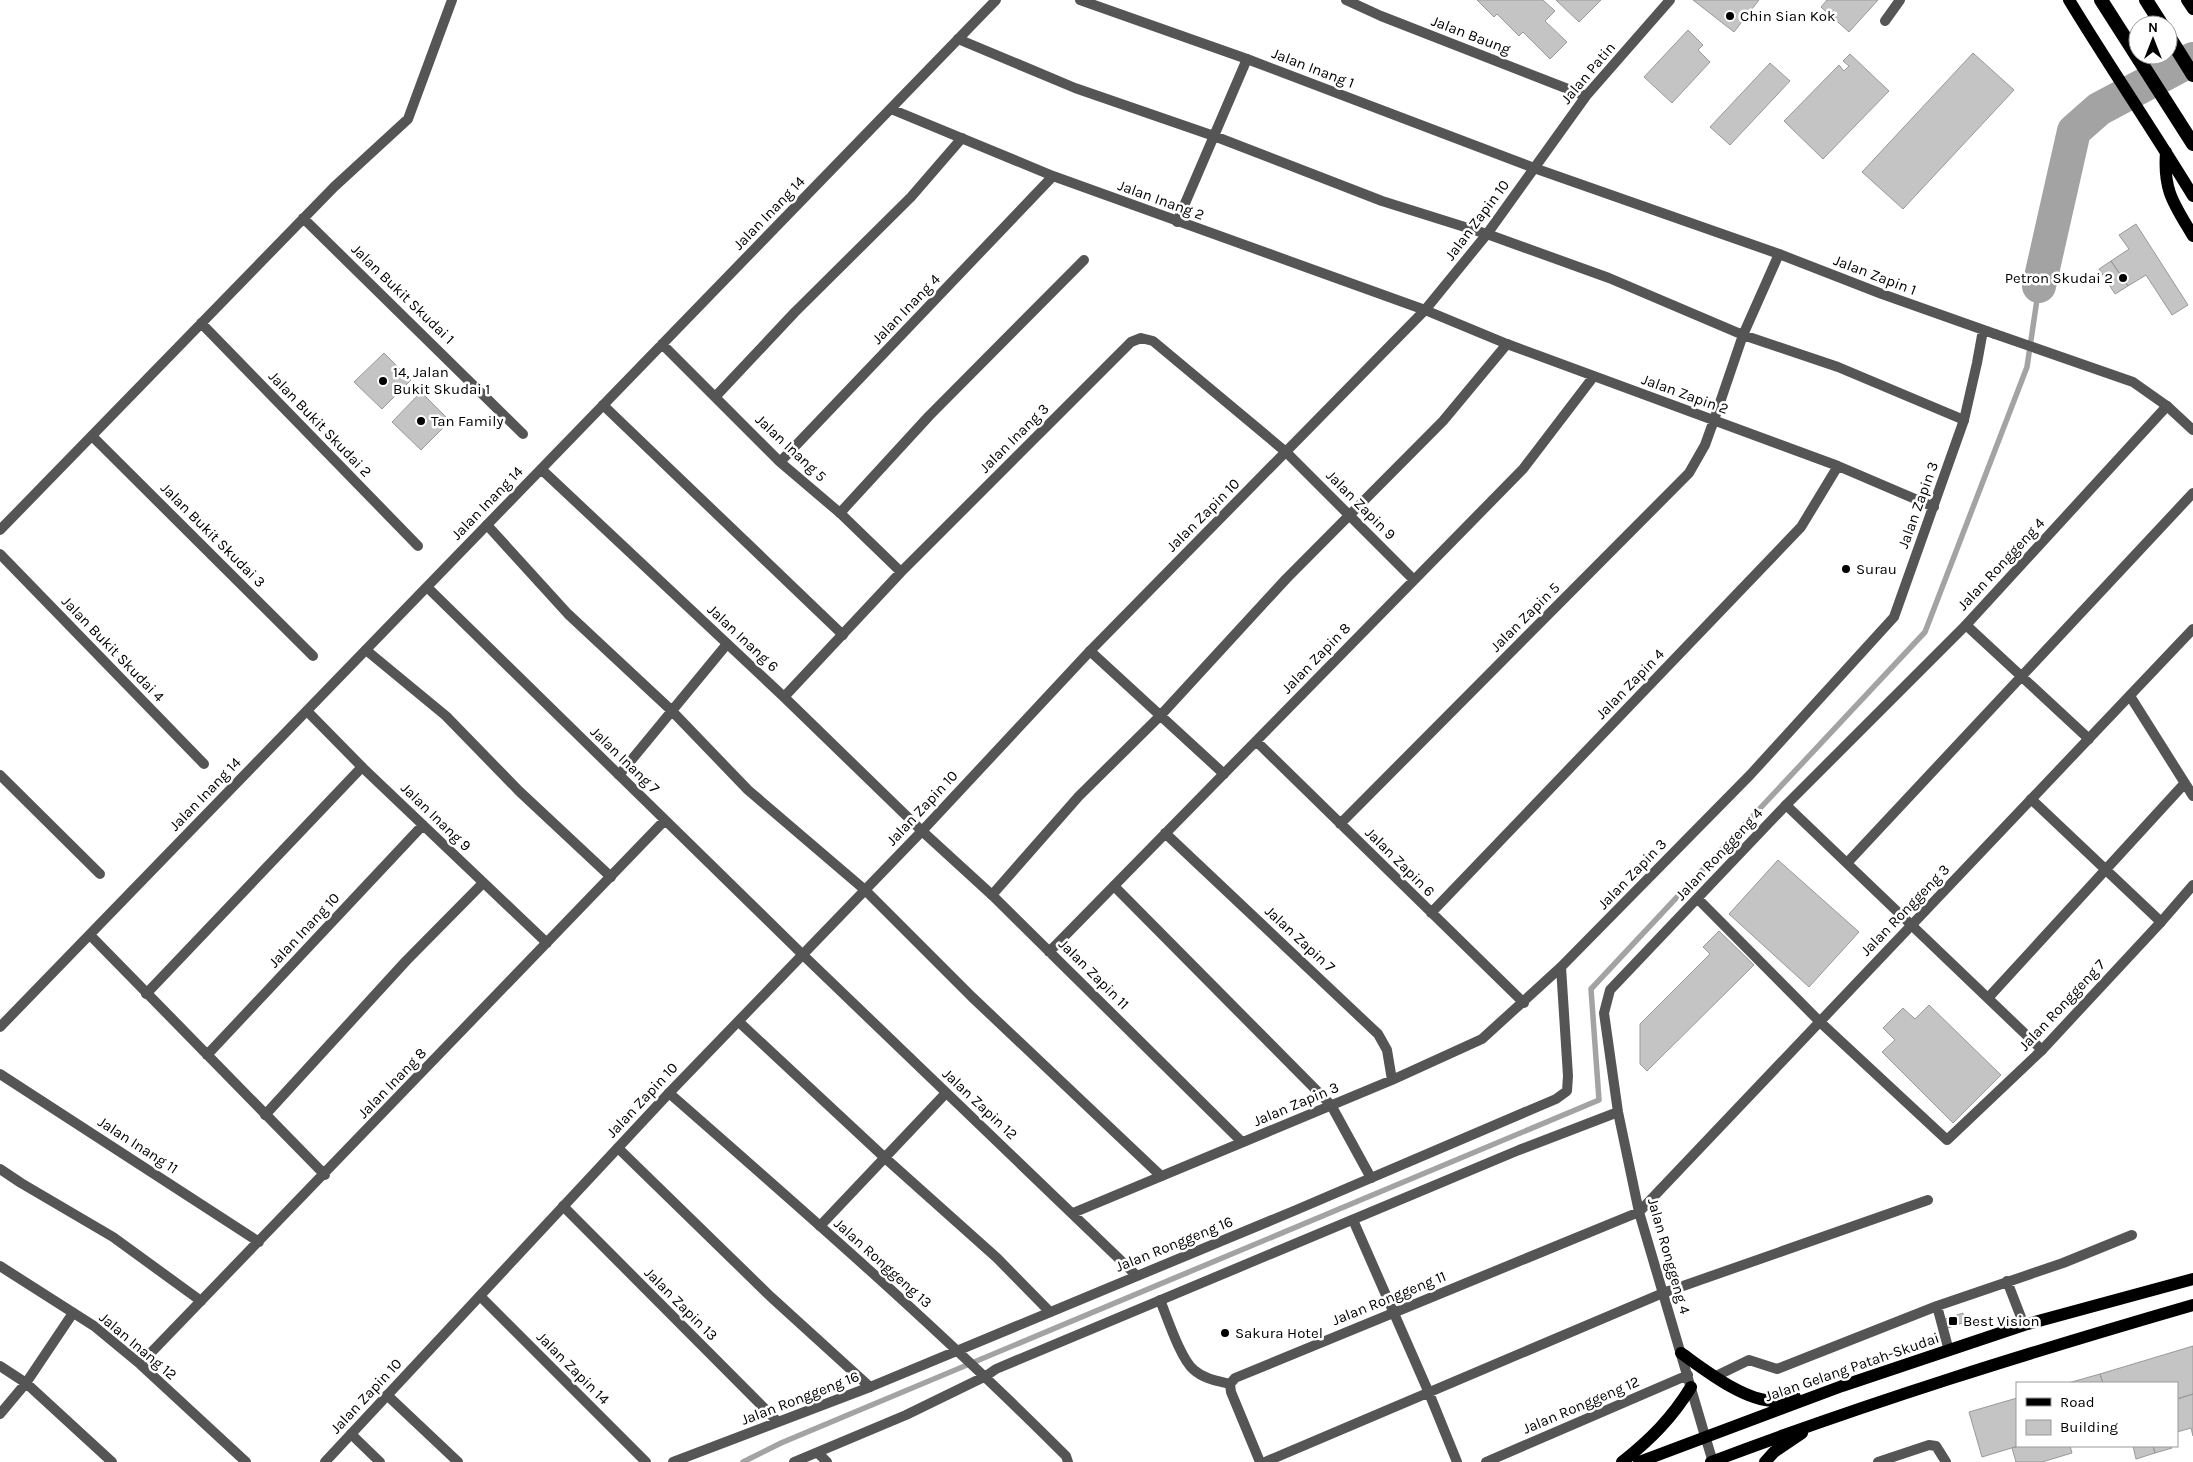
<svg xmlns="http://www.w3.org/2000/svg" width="2193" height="1462" viewBox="0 0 2193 1462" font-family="Karla,sans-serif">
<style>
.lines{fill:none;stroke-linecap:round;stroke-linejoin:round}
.stream{stroke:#a3a3a3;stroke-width:5.5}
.river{stroke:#a3a3a3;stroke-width:34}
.building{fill:#c4c4c4;stroke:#999}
.service{stroke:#555;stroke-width:10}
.minor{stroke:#555;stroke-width:10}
.tertiary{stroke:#555;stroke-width:10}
.primary{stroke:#000;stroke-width:12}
.trunk{stroke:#000;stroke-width:14}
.poi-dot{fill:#000;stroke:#fff;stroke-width:2}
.labels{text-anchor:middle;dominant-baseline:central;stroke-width:5;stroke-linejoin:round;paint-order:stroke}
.poi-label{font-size:15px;fill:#000;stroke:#fff;text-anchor:start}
.street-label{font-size:15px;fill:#000;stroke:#fff}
</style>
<rect width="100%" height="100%" fill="#fff"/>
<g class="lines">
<path class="stream" d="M 743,1462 L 781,1443 L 1599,1100 L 1591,989 L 1925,632 L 2027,367 L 2039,286"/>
<path class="river" d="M 2039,286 L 2074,131 L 2099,109 L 2193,59"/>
</g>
<path class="building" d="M 1477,0 L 1543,0 L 1555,11 L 1545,21 L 1567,42 L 1550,59 L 1523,32 L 1519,36 L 1497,14 L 1494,17 Z
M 1556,0 L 1601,0 L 1579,22 Z
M 1693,0 L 1759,0 L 1734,32 Z
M 1827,0 L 1878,0 L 1849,32 L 1821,7 Z
M 1688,30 L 1703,45 L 1698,50 L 1710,62 L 1672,103 L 1644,77 Z
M 1973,53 L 2014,90 L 1903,209 L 1862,172 Z
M 1850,54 L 1889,91 L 1823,159 L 1784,121 L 1839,65 L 1844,71 L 1849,66 L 1843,61 Z
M 1770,63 L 1790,81 L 1730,145 L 1710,127 Z
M 2136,224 L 2188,305 L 2172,315 L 2146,275 L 2128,286 L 2111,261 L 2129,249 L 2119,235 Z
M 2111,261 L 2128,286 L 2115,294 L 2099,269 Z
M 384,353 L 411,380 L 382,409 L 354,382 Z
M 421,392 L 450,421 L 421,450 L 392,422 Z
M 1778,860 L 1859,932 L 1809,987 L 1729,914 Z
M 1719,931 L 1754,965 L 1647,1071 L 1640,1064 L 1640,1024 L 1710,954 L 1703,947 Z
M 1929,1005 L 2001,1075 L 1953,1123 L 1882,1052 L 1895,1040 L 1883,1028 L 1903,1008 L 1915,1019 Z
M 1963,1313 L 1965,1322 L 1945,1329 L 1942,1320 Z
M 2193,1346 L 2193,1394 L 2177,1399 L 2177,1383 L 2103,1383 L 2100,1374 Z
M 2100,1374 L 2103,1383 L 2068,1383 Z
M 2193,1394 L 2193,1436 L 2191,1428 L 2177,1432 L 2177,1399 Z
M 2017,1398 L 2017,1446 L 2018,1446 L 1982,1457 L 1969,1412 Z
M 2018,1446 L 2070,1446 L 2072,1453 L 2042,1462 L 2016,1462 L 2012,1448 Z
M 2133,1446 L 2153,1446 L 2155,1453 L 2136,1459 Z
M 2153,1446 L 2171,1446 L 2172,1448 L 2155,1453 Z"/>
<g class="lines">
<path class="service" d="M 1885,21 L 1900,0
M 958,39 L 1075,88 L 1214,136 L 1382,201 L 1487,234 L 1609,278 L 1743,335 L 1838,367 L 1964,420
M 1177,222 L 1247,59
M 1995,334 L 2133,382 L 2167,406 L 2193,430
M 716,396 L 795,312 L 911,197 L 962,138
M 603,405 L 843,635
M 1714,420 L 1743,335 L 1779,254
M 840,513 L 929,416 L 1084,260
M 487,525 L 568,614 L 671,710 L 748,790 L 865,890 L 972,997 L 1161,1176
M 1966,625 L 2089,739
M 366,650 L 446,716 L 519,791 L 611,877
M 1090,651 L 1224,774
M 2130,696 L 2193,796
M 619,775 L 727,644
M 2031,799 L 2161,922 L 2193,885
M 1786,805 L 2042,1050
M 1847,863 L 2193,493
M 1114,886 L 1331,1105 L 1371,1178
M 992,895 L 1079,796 L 1160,716 L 1286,579 L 1443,421 L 1507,344
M 146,994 L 362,767
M 1988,998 L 2185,783
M 739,1022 L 884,1157 L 997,1258 L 1050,1312
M 265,1115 L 406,961 L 483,883
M 618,1148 L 771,1297 L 870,1387
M 0,1169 L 21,1183 L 113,1237 L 201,1301
M 1353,1220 L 1429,1393 L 1457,1462
M 820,1226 L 946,1093
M 2007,1281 L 2024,1325
M 1160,1300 C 1167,1317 1181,1360 1194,1370 C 1204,1379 1218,1381 1230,1384
M 1937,1306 L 1949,1351
M 0,1366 L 26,1383 L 112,1462
M 1714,1377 L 1749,1360 L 1777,1369 L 1937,1306 L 2063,1263 L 2132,1235
M 0,1414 L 26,1383 L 73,1313
M 1265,1462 L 1663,1293 L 1928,1200"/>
<path class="minor" d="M 1080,0 L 1247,59 L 1534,168 L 1779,254 L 1882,294 L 1995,334
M 891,109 L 1053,176 L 1425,310 L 1507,344 L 1838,466 L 1934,507
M 303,218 L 523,434
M 201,323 L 418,546
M 662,344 L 780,462 L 840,513 L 901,572
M 92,436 L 313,656
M 780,462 L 1053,176
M 541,469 L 784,697 L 922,831 L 992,895 L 1242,1142
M 0,530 L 334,187 L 408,119 L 452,0
M 0,554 L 204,764
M 427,587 L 802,954 L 1137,1276
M 784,697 L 901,572 L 1131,342 L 1141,338 L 1153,341 L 1286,452 L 1414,580
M 307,711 L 362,767 L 547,943
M 1256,741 L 1524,1003
M 0,775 L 100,874
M 1340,824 L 1689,473 L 1705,445 L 1714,420
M 1165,833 L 1378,1034 L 1387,1050 L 1392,1080
M 1698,899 L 1820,1022 L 1947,1140 L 2042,1050 L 2161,922
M 1431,913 L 1801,527 L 1838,466
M 90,935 L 325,1175
M 1049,952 L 1523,469 L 1594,376
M 0,1027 L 996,0
M 207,1055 L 423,825
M 0,1074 L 259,1242
M 669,1093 C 804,1211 939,1329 1066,1456 L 1068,1462
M 563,1206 L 778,1422
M 1073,1213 L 1392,1080 L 1482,1039 L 1561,967 L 1751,774 L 1894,617 L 1964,420 L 1977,363 L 1983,330
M 0,1266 L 94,1326 L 140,1364 L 246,1462
M 480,1296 L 646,1462
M 140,1364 L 665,820
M 387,1395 L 458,1462
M 351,1434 L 380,1462
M 1705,1436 L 1639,1212 L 1618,1112 L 1604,1013 L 1610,990 L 1786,805 L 1966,625 L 2167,406
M 818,1453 L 827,1462
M 673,1462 L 870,1387 L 1296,1210 L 1556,1099 L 1567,1091 L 1568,1076 L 1561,967
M 794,1462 L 906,1415 L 986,1376 L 996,1369 L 1519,1150 L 1618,1112
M 1260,1462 L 1231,1392 L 1230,1384 L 1235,1378 L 1639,1212 L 2193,629
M 1486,1462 L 1688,1375
M 1878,1462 L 1929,1445 L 1936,1446 L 1946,1462"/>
<path class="tertiary" d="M 1346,0 L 1381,16 L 1586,96
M 1705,1436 L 1713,1462
M 325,1462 L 669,1093 L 922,831 L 1090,651 L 1425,310 L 1487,234 L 1586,96 L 1670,0"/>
<path class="primary" d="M 2069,0 C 2109,66 2153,130 2193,196
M 2187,0 L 2193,9
M 2166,152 C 2163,191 2174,204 2193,236
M 1681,1353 C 1705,1370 1745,1402 1776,1401 C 1782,1400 1789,1398 1795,1397
M 1622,1462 C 1650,1440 1672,1418 1691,1387
M 1639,1462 L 1842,1386 L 2024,1325 L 2193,1279
M 1711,1462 C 1869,1402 2031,1352 2193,1305
M 1765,1462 L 1774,1452 L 1802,1433"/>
<path class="trunk" d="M 2101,0 L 2193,144
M 2146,0 L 2162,25
M 2168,35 L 2193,75"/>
</g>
<g class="poi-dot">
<circle cx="1730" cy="16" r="5"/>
<circle cx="2123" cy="278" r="5"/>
<circle cx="383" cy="381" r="5"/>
<circle cx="421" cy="421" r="5"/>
<circle cx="1846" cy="569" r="5"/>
<rect x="1948" y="1316" width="10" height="10" rx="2.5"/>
<circle cx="1225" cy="1333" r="5"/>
</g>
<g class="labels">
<g class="poi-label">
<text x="1740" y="16">Chin Sian Kok</text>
<text x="2113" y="278" text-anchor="end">Petron Skudai 2</text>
<text x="393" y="372">14, Jalan<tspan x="393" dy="17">Bukit Skudai 1</tspan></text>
<text x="431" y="421">Tan Family</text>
<text x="1856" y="569">Surau</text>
<text x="1963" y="1321">Best Vision</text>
<text x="1235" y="1333">Sakura Hotel</text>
</g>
<g class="street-label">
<text transform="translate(1471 35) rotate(21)">Jalan Baung</text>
<text transform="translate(1313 68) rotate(21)">Jalan Inang 1</text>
<text transform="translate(1588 73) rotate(-50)">Jalan Patin</text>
<text transform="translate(1161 200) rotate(20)">Jalan Inang 2</text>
<text transform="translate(769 213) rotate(-46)">Jalan Inang 14</text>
<text transform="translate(1477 220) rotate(-53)">Jalan Zapin 10</text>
<text transform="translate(1875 275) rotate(21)">Jalan Zapin 1</text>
<text transform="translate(403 294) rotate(44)">Jalan Bukit Skudai 1</text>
<text transform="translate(906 309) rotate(-46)">Jalan Inang 4</text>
<text transform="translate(1685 394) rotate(20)">Jalan Zapin 2</text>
<text transform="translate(320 424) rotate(46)">Jalan Bukit Skudai 2</text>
<text transform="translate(1014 438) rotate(-45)">Jalan Inang 3</text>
<text transform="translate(791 448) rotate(43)">Jalan Inang 5</text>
<text transform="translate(487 503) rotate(-46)">Jalan Inang 14</text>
<text transform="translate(1361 505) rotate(45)">Jalan Zapin 9</text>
<text transform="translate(1918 505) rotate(-70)">Jalan Zapin 3</text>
<text transform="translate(1203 515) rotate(-45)">Jalan Zapin 10</text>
<text transform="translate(213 535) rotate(45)">Jalan Bukit Skudai 3</text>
<text transform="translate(2001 564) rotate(-47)">Jalan Ronggeng 4</text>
<text transform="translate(1525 617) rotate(-45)">Jalan Zapin 5</text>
<text transform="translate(743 638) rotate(43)">Jalan Inang 6</text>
<text transform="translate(113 649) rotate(46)">Jalan Bukit Skudai 4</text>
<text transform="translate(1316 658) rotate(-46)">Jalan Zapin 8</text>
<text transform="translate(1630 684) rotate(-46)">Jalan Zapin 4</text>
<text transform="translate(625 760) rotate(44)">Jalan Inang 7</text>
<text transform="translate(205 794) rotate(-46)">Jalan Inang 14</text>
<text transform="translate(922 808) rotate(-47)">Jalan Zapin 10</text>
<text transform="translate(436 817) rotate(44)">Jalan Inang 9</text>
<text transform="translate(1719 854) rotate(-47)">Jalan Ronggeng 4</text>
<text transform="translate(1400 862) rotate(45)">Jalan Zapin 6</text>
<text transform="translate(1632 874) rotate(-46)">Jalan Zapin 3</text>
<text transform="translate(1905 910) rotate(-46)">Jalan Ronggeng 3</text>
<text transform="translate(304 930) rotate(-47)">Jalan Inang 10</text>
<text transform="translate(1300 939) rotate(43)">Jalan Zapin 7</text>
<text transform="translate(1094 974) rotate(45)">Jalan Zapin 11</text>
<text transform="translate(2062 1005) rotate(-47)">Jalan Ronggeng 7</text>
<text transform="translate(392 1083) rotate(-46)">Jalan Inang 8</text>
<text transform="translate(642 1100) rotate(-47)">Jalan Zapin 10</text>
<text transform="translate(980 1104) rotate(43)">Jalan Zapin 12</text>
<text transform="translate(1296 1104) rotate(-23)">Jalan Zapin 3</text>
<text transform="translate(138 1145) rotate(33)">Jalan Inang 11</text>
<text transform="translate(1174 1244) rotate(-22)">Jalan Ronggeng 16</text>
<text transform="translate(1669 1256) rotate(74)">Jalan Ronggeng 4</text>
<text transform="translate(883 1263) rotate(42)">Jalan Ronggeng 13</text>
<text transform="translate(1389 1298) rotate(-22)">Jalan Ronggeng 11</text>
<text transform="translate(681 1304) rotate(45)">Jalan Zapin 13</text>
<text transform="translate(138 1346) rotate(40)">Jalan Inang 12</text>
<text transform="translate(1852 1367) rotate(-19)">Jalan Gelang Patah-Skudai</text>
<text transform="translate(573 1368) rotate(45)">Jalan Zapin 14</text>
<text transform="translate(366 1396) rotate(-47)">Jalan Zapin 10</text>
<text transform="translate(800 1398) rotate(-21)">Jalan Ronggeng 16</text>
<text transform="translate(1581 1405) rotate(-23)">Jalan Ronggeng 12</text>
</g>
</g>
<rect x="2016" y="1382" width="162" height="65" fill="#ffffff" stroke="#999999"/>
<rect x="2026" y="1398" width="25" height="8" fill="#000000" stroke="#999999"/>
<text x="2060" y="1407" font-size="15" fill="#000000">Road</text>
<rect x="2026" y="1420" width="25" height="15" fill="#c4c4c4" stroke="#999999"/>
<text x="2060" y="1432" font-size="15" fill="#000000">Building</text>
<g transform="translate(2153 40)"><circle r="24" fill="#ffffff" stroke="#999999"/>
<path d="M0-4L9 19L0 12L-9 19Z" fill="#000000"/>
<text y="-8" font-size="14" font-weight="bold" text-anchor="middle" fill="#000000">N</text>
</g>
</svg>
